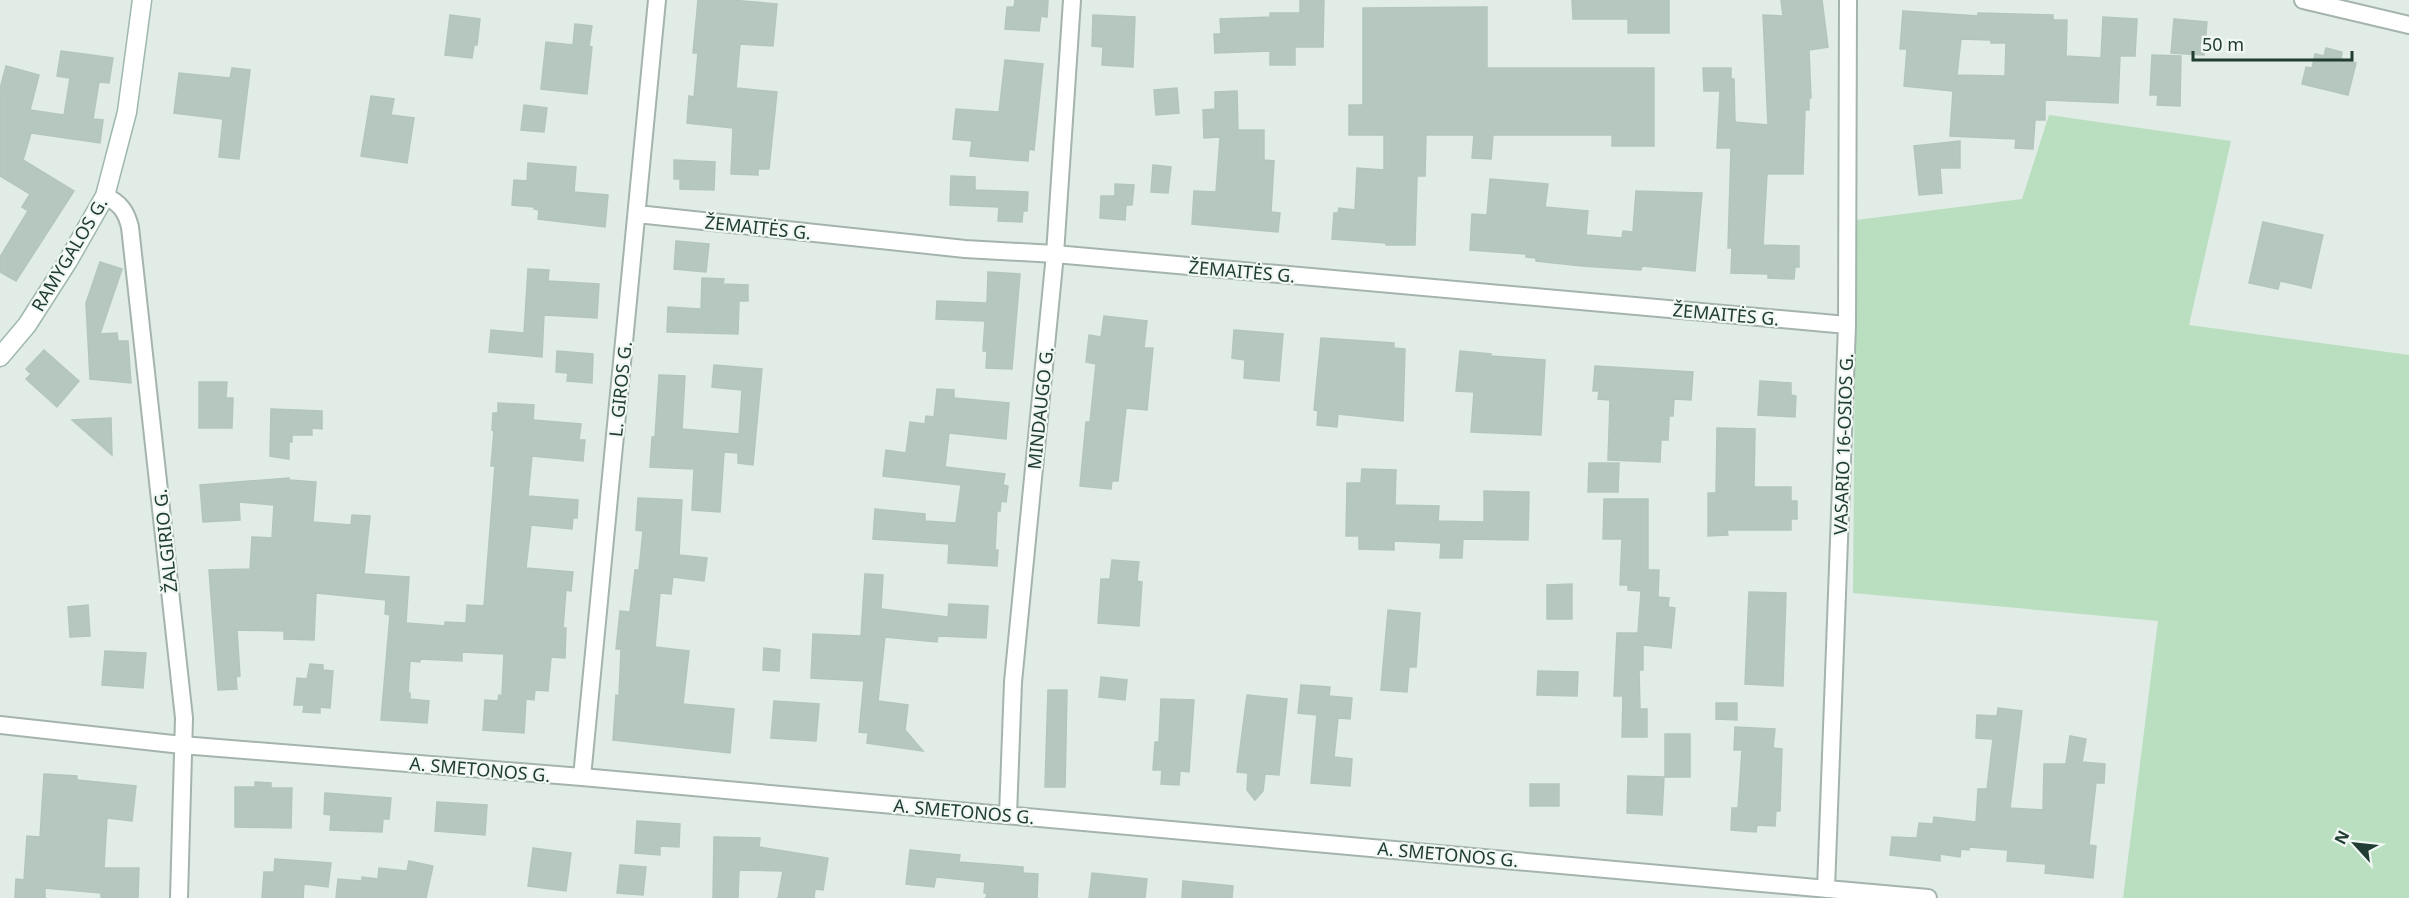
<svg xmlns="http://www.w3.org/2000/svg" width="2409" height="898" viewBox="0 0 2409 898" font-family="'Noto Sans',sans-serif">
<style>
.green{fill:#b9dec0}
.building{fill:#b6c7bf;stroke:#b3c6bd;stroke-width:1.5;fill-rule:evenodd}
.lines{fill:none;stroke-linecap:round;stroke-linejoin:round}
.minor-casing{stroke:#a4b4ad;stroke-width:20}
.secondary-casing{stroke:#9fb8ad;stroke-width:21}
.minor{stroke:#fff;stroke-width:16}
.secondary{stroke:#fff;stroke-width:18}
.labels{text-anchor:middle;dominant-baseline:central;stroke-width:4.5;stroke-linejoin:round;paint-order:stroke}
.street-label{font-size:18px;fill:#213d33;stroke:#f1f8f4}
</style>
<rect width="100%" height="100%" fill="#e1ece6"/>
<path class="green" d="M 2049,115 L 2231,141 L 2189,325 L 2409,355 L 2409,898 L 2123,898 L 2158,621 L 1853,593 L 1856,220 L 2022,199 Z"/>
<path class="building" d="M 698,0 L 731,0 L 777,4 L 773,46 L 740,44 L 736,88 L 777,92 L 769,169 L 758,169 L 758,175 L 731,174 L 733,128 L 687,123 L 689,96 L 694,97 L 698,53 L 693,53 Z
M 1015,0 L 1048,0 L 1047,17 L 1041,16 L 1039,31 L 1005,29 L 1007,7 L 1014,7 Z
M 1300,0 L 1324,0 L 1323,47 L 1295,47 L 1295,65 L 1270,65 L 1270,51 L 1215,53 L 1214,34 L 1221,34 L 1220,19 L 1270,17 L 1270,13 L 1300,13 Z
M 1572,0 L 1669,0 L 1669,33 L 1628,33 L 1628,19 L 1573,19 Z
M 1781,0 L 1822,0 L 1828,47 L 1809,50 L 1811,98 L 1809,98 L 1809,110 L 1805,110 L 1803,174 L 1767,174 L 1763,245 L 1799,246 L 1799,267 L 1795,267 L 1794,279 L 1768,278 L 1768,274 L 1731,273 L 1732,248 L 1728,248 L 1731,148 L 1717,148 L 1720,91 L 1704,91 L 1703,68 L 1731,68 L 1731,79 L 1734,79 L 1735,122 L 1768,125 L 1763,15 L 1783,16 Z
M 1487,7 L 1487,68 L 1654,68 L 1654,146 L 1612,146 L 1612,135 L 1493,135 L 1491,159 L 1472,158 L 1474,135 L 1426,135 L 1425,176 L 1417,176 L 1415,245 L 1386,245 L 1386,243 L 1332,239 L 1334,213 L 1338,213 L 1339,208 L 1355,210 L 1357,168 L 1384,170 L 1384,135 L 1349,135 L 1349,105 L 1363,105 L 1363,8 Z
M 1903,11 L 1978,16 L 1978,13 L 2053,15 L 2053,20 L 2067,20 L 2066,56 L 2101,58 L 2103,17 L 2137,19 L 2135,56 L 2120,56 L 2118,103 L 2045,100 L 2045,120 L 2035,120 L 2033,149 L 2015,148 L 2016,139 L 1950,136 L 1953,91 L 1904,86 L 1907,49 L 1900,49 ZM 1961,39 L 1991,40 L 1991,43 L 2006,43 L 2005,76 L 1957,75 Z
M 450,15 L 480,19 L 477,45 L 474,45 L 472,58 L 445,55 Z
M 1093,15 L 1135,17 L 1133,67 L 1102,65 L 1103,47 L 1092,46 Z
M 2174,19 L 2207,22 L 2204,55 L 2171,53 Z
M 575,24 L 592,26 L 589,46 L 592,47 L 587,94 L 541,89 L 546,42 L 573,45 Z
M 2326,48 L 2342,52 L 2341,59 L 2356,63 L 2348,95 L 2302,84 L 2306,67 L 2312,68 L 2315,54 L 2324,56 Z
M 61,51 L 113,58 L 109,83 L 99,82 L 93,119 L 103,120 L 100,143 L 31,133 L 23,160 L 74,191 L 16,281 L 0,272 L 0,257 L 28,211 L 22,207 L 30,194 L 0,176 L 0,89 L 6,66 L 39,75 L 30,110 L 64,115 L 70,78 L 57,76 Z
M 2152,55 L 2181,56 L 2180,106 L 2157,105 L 2158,95 L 2150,95 Z
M 1005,60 L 1043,64 L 1034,150 L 1029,149 L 1028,161 L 970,156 L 972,141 L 953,139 L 956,109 L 999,112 Z
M 232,68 L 250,70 L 239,159 L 219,157 L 223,119 L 174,113 L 179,73 L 230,78 Z
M 1177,88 L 1179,113 L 1156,115 L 1154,90 Z
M 1237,91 L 1238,130 L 1264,130 L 1264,160 L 1274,161 L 1271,212 L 1280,213 L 1278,232 L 1192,224 L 1194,191 L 1216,192 L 1220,137 L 1204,138 L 1203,110 L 1215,109 L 1215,92 Z
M 371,96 L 394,99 L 391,115 L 414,118 L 407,163 L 361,156 Z
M 524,105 L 547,108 L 544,132 L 521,130 Z
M 1960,141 L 1960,168 L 1940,168 L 1942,193 L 1919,195 L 1914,146 Z
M 674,160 L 715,162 L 714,190 L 680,189 L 680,179 L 674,179 Z
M 528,163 L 576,167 L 574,192 L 608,195 L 605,227 L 538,219 L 539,210 L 534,209 L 535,207 L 512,205 L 514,180 L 527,181 Z
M 1153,165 L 1171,167 L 1168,193 L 1151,192 Z
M 951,176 L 975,177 L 975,190 L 1028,192 L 1027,211 L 1023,211 L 1022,222 L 998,221 L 999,207 L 950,205 Z
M 1490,179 L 1548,184 L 1545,207 L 1588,211 L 1586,235 L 1622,238 L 1623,231 L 1633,232 L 1636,191 L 1702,193 L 1695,271 L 1642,266 L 1641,270 L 1582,266 L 1536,261 L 1536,258 L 1526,257 L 1526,254 L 1470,250 L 1472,214 L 1487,215 Z
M 1115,184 L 1134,185 L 1132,205 L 1126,205 L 1125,220 L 1100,218 L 1101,196 L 1115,196 Z
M 2263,222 L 2323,235 L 2311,288 L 2280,281 L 2278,289 L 2249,283 Z
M 676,241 L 709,244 L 706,272 L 674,269 Z
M 100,262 L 122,269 L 100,334 L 117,333 L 118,341 L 128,341 L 131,383 L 90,379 L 86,303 Z
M 528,269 L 549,270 L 548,281 L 599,284 L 597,318 L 544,315 L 542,357 L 489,352 L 491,330 L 524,333 Z
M 988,272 L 1020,274 L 1012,369 L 986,368 L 987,351 L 983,351 L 985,321 L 936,319 L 937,301 L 987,303 Z
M 702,278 L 724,279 L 723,284 L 748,285 L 748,301 L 739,301 L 738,334 L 667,332 L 668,307 L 701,309 Z
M 1104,316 L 1147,321 L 1144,348 L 1153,348 L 1147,410 L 1126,408 L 1118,481 L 1112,481 L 1111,489 L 1080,486 L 1086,422 L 1090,422 L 1096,364 L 1086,362 L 1089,335 L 1101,337 Z
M 1234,330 L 1283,334 L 1279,381 L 1244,378 L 1245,360 L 1232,358 Z
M 1321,338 L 1394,343 L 1394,348 L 1405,349 L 1403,421 L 1338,414 L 1337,427 L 1317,425 L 1318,411 L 1314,410 Z
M 44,350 L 79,381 L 57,407 L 26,379 L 31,374 L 26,369 Z
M 557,351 L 593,354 L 592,383 L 567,381 L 568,373 L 556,372 Z
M 1460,351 L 1491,354 L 1491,356 L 1545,360 L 1541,435 L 1471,432 L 1474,392 L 1456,391 Z
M 714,365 L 762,369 L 753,465 L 738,463 L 738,453 L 724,452 L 720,512 L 692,510 L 694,469 L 650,467 L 652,437 L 655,437 L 659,375 L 685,376 L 682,429 L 739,434 L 742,390 L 712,387 Z
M 1595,366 L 1693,372 L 1691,400 L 1674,399 L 1673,416 L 1669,416 L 1668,440 L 1661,440 L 1660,462 L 1608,460 L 1610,400 L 1598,399 L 1599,391 L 1593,391 Z
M 1760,381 L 1791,383 L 1791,395 L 1796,396 L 1795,417 L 1758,415 Z
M 199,382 L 227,382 L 226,398 L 233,398 L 232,428 L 199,428 Z
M 937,389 L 954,390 L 954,398 L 1009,403 L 1006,439 L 949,433 L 945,467 L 1005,474 L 1003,485 L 1008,486 L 1006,502 L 1001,501 L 1000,511 L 997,511 L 995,550 L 998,550 L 997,566 L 948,563 L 949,544 L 873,539 L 875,509 L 925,514 L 925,521 L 956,523 L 961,485 L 883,476 L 886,450 L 906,453 L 910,422 L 925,424 L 926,416 L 934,417 Z
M 498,403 L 534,405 L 533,420 L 581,424 L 579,440 L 585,440 L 583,461 L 532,456 L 528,496 L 578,500 L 577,518 L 573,518 L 572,529 L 531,525 L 526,568 L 573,572 L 571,591 L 566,590 L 563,628 L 566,628 L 565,658 L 551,657 L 548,691 L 535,690 L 534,700 L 526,699 L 524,733 L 483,730 L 485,700 L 498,701 L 499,695 L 502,696 L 504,654 L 462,652 L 462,661 L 420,659 L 420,662 L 410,661 L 408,693 L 410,693 L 410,699 L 429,701 L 427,723 L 381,720 L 390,615 L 385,614 L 386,600 L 316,593 L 314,640 L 284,639 L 284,631 L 237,630 L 240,676 L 236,677 L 237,689 L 218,690 L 209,570 L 250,569 L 252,537 L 272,538 L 274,505 L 239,502 L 240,520 L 203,522 L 200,485 L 289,478 L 289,480 L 316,482 L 313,522 L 351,525 L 352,515 L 370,516 L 364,574 L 409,577 L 406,623 L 445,626 L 445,622 L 466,623 L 467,605 L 484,606 L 495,466 L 491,466 L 494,431 L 492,430 L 493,413 L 498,413 Z
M 271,409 L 322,411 L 322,429 L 312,428 L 312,435 L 292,435 L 292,442 L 289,442 L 289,459 L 270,456 Z
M 111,418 L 112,455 L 72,420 Z
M 1717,428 L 1755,429 L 1754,487 L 1791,487 L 1791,501 L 1797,501 L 1797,519 L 1791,519 L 1791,530 L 1727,530 L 1728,535 L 1708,536 L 1708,493 L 1716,493 Z
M 1589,463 L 1619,463 L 1618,492 L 1588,492 Z
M 1362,469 L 1396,470 L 1395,505 L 1439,506 L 1438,521 L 1484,522 L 1484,491 L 1529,492 L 1528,540 L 1463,539 L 1462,558 L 1440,558 L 1441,543 L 1394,541 L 1394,550 L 1359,549 L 1359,536 L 1346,536 L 1347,483 L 1361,483 Z
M 638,498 L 682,500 L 679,555 L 707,558 L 704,581 L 673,577 L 671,594 L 660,593 L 655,647 L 689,651 L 683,704 L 734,709 L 730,753 L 613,740 L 616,695 L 619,696 L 621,649 L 616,649 L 620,611 L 630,612 L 635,570 L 639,570 L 643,531 L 636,530 Z
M 1604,499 L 1648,499 L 1648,570 L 1659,570 L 1658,597 L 1669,598 L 1668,607 L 1675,608 L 1671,648 L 1643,645 L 1643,670 L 1639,670 L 1640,709 L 1647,709 L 1647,737 L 1622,737 L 1623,696 L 1614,696 L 1617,633 L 1638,633 L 1641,591 L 1628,590 L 1628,585 L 1620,585 L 1622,539 L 1603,539 Z
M 1112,560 L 1139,562 L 1137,581 L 1142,582 L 1139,626 L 1098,623 L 1101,579 L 1110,579 Z
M 865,574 L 883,575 L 881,609 L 948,617 L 949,604 L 988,606 L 986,638 L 938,636 L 937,642 L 885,637 L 878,701 L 908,705 L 905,730 L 923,751 L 867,743 L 868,733 L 859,732 L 864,681 L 811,678 L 813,634 L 861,636 Z
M 1572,584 L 1572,619 L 1547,619 L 1547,585 Z
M 1749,592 L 1786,593 L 1783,686 L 1745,684 Z
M 88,605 L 90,636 L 70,637 L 68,607 Z
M 1388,610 L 1420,613 L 1416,667 L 1409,667 L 1407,692 L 1381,690 Z
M 764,648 L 780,650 L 779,671 L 763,670 Z
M 105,651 L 146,653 L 143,688 L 102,685 Z
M 310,664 L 323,665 L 323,670 L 333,671 L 330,708 L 320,707 L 320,713 L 303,712 L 304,705 L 294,705 L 297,678 L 307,679 Z
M 1538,671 L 1578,672 L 1577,696 L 1537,695 Z
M 1101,677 L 1127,680 L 1125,700 L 1099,697 Z
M 1301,685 L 1330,687 L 1329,696 L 1352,698 L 1350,719 L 1338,718 L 1334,757 L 1352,759 L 1350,786 L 1311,783 L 1317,715 L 1298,713 Z
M 1048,690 L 1067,690 L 1065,787 L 1045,787 Z
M 1247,695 L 1287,699 L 1279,775 L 1265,774 L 1263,791 L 1255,800 L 1247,790 L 1248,773 L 1237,772 Z
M 1161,699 L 1194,700 L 1189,772 L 1180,771 L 1179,785 L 1161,784 L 1162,770 L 1153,770 L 1155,742 L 1159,742 Z
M 774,701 L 819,704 L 816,741 L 771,738 Z
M 1716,703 L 1737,703 L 1737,720 L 1716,719 Z
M 1998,708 L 2022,711 L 2010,808 L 2043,810 L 2044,764 L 2066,764 L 2070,736 L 2086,739 L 2082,762 L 2105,764 L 2104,783 L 2096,783 L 2089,845 L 2096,846 L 2093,878 L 2045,873 L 2046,864 L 2007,861 L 2008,850 L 1969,847 L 1969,850 L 1961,849 L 1960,857 L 1940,854 L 1940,861 L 1890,855 L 1892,837 L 1917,838 L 1919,823 L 1933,824 L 1934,817 L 1976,822 L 1978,789 L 1987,789 L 1993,739 L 1976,738 L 1977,715 L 1997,716 Z
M 1735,727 L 1775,729 L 1773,748 L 1782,749 L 1780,811 L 1776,811 L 1775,826 L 1757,825 L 1756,832 L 1731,830 L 1732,808 L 1738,808 L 1742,750 L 1734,750 Z
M 1665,734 L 1690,734 L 1690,777 L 1665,777 Z
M 44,774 L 77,776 L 77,780 L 136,786 L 132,821 L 107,818 L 104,868 L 139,868 L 138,898 L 101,898 L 101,893 L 45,888 L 45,898 L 15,898 L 16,879 L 24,880 L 27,836 L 40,837 Z
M 1628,776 L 1664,777 L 1662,815 L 1627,813 Z
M 255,782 L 271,783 L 271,788 L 292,788 L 291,828 L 235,827 L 235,787 L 255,787 Z
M 1530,784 L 1559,784 L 1559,806 L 1530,806 Z
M 325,793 L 391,798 L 389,819 L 383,819 L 382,832 L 330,830 L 331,815 L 324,814 Z
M 437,802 L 487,805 L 485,835 L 435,831 Z
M 637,821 L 680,824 L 679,847 L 660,846 L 660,855 L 635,853 Z
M 714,837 L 760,838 L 759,847 L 828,858 L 823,890 L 815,889 L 814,898 L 778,898 L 783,871 L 739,870 L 738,898 L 713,898 Z
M 533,848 L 571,853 L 566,891 L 528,886 Z
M 910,850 L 960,855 L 959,862 L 1023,867 L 1023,873 L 1038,874 L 1037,898 L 986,898 L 987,893 L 984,893 L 985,882 L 936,877 L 934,887 L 906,884 Z
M 275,859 L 331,863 L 328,887 L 304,884 L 303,898 L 262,898 L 264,872 L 274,872 Z
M 409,861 L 433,866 L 426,898 L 336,898 L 338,879 L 362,881 L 362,877 L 378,879 L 379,868 L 407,871 Z
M 620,865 L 646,867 L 643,895 L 617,893 Z
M 1092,873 L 1147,879 L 1145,898 L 1089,898 Z
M 1183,881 L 1233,886 L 1232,898 L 1182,898 Z"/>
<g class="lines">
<defs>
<path id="minor" d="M 2303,0 L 2409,25
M 105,196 C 120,203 126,211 130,227 L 184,718 L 179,898
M 637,214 L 965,249 L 1055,254 L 1847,325
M 0,725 L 182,745 L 582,777 L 1928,898
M 582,777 L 657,0
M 1008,815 L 1013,682 L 1055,254 L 1072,0
M 1826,889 L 1847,325 L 1848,0"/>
<path id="secondary" d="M 0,357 L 27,325 L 68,261 L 105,196 L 127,112 L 142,0"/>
</defs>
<use href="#minor" class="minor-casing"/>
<use href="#secondary" class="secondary-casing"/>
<use href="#minor" class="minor"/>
<use href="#secondary" class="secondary"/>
</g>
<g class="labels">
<g class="street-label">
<text transform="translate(758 227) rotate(6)">ŽEMAITĖS G.</text>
<text transform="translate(69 254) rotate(-59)">RAMYGALOS G.</text>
<text transform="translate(1242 271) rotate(5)">ŽEMAITĖS G.</text>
<text transform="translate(1726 314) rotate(5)">ŽEMAITĖS G.</text>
<text transform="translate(620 389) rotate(-84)">L. GIROS G.</text>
<text transform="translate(1040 408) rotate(-84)">MINDAUGO G.</text>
<text transform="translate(1843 444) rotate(-88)">VASARIO 16-OSIOS G.</text>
<text transform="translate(165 541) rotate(-96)">ŽALGIRIO G.</text>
<text transform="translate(480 769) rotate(5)">A. SMETONOS G.</text>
<text transform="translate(964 811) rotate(5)">A. SMETONOS G.</text>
<text transform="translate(1448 854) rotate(5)">A. SMETONOS G.</text>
</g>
</g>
<g transform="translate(2355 844) rotate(297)" stroke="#f1f8f4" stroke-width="4.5" paint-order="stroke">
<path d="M0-4.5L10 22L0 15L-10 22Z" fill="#213d33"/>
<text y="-9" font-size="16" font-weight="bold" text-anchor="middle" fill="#213d33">N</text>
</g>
<path d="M2193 51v9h159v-9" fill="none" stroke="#213d33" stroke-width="3"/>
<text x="2202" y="51" font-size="18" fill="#213d33" stroke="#f1f8f4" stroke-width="4.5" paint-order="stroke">50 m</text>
</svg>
